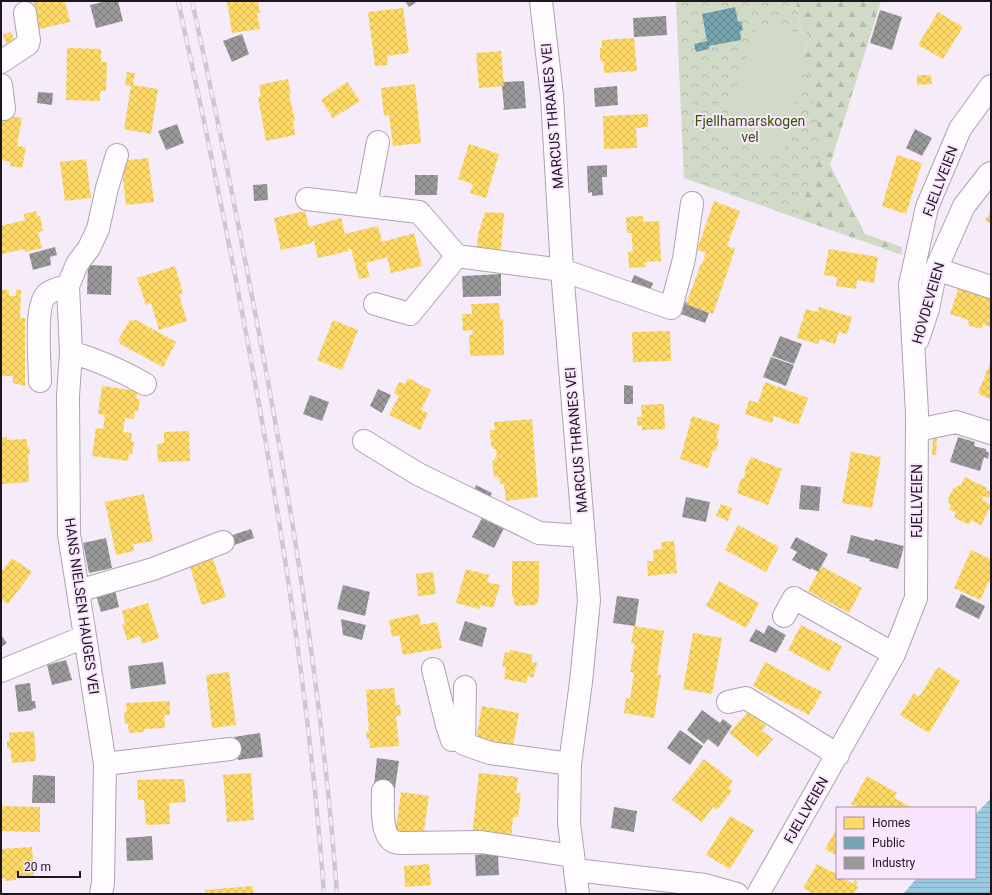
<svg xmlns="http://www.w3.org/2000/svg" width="992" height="895" viewBox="0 0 992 895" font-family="Roboto,sans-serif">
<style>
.forest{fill:url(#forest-firs)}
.park{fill:url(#park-crowns)}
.pitch{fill:#d1dac6}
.water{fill:url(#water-rules)}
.homes{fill:url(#homes-cross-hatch)}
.public{fill:url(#public-cross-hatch)}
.industry{fill:url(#industry-cross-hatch)}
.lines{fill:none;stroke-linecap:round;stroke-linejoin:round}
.minor-casing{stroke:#aca4af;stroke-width:24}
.major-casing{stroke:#aca4af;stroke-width:24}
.minor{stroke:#fefcfe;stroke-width:22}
.major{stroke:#fefcfe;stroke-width:22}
.rail-casing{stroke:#ccc8cc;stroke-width:4.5}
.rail{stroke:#fae5ff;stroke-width:3;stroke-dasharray:9;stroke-linecap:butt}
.labels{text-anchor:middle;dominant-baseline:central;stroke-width:4;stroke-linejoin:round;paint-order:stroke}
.street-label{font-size:14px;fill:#1d161f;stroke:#fae5ff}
.park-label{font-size:14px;fill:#335700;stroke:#fae5ff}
</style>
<defs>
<pattern id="forest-firs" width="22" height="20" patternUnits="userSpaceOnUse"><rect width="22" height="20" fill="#d1dac6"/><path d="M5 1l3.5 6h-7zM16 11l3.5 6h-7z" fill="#b3baaa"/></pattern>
<pattern id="park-crowns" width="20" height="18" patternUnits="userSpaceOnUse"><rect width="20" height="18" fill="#d1dac6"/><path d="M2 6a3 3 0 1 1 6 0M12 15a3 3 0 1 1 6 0" fill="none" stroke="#b3baaa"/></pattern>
<pattern id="water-rules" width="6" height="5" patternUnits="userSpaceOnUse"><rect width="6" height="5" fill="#9acae2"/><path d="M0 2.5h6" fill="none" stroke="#84adc1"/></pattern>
<pattern id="homes-cross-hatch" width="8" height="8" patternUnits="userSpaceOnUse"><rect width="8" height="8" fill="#ffd966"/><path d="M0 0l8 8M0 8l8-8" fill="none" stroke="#daba58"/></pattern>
<pattern id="public-cross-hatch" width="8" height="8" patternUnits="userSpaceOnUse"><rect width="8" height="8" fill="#76a5af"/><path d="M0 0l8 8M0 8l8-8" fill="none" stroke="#60858e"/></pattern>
<pattern id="industry-cross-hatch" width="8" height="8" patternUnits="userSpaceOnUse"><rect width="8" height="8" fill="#999"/><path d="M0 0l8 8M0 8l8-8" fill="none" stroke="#7c7c7c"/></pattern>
</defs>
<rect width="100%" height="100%" fill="#f6ebf9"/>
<path class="forest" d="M 796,1 L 881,1 L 830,165 L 865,234 L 902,247 L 902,255 L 774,210 L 809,34 L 802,33 Z"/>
<path class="park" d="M 676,1 L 796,1 L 822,150 L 797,218 L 684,178 Z"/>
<path class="pitch" d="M 757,26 L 809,34 L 784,155 L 720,138 Z"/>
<path class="water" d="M 991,798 L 991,894 L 903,894 L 917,878 L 975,878 L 975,815 Z"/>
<path class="homes" d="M 37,1 L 65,1 L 70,22 L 35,30 L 31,11 L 36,10 L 34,2 Z
M 227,1 L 258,1 L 260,13 L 257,13 L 260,29 L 232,33 Z
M 403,8 L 409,53 L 387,56 L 388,65 L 375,66 L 368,12 Z
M 938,12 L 963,27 L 943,59 L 918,45 Z
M 11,32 L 14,40 L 6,43 L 3,35 Z
M 634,38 L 637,71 L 604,73 L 603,61 L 600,61 L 600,48 L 602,48 L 602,40 Z
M 67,48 L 101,49 L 101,62 L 107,62 L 106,91 L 100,91 L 100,101 L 66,100 Z
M 501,51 L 504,86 L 479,88 L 476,53 Z
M 127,72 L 135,73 L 133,85 L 158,89 L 151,134 L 124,129 L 131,86 L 125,85 Z
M 917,75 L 931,75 L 932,84 L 917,85 Z
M 288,79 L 291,94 L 289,94 L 295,121 L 293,121 L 295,135 L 266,141 L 258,97 L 261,96 L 259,85 Z
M 347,82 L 360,101 L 333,118 L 321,100 Z
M 415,84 L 421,143 L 393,146 L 389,115 L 384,116 L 381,88 Z
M 648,114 L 648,127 L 636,128 L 637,148 L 604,149 L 603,116 Z
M 10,116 L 22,118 L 17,146 L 26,147 L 22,168 L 10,166 L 11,162 L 1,160 L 1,119 L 9,120 Z
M 469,144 L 499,154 L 486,198 L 470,193 L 473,184 L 458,179 Z
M 897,155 L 922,163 L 906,214 L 882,206 Z
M 148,158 L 154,202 L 126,205 L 121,161 Z
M 86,159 L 91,198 L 65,201 L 60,162 Z
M 714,201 L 740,211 L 727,246 L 735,249 L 713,314 L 686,304 L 701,264 L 702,264 L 706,253 L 697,250 Z
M 36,211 L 37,217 L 40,216 L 43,231 L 38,232 L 42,248 L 25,252 L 25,249 L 1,254 L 1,226 L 25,220 L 24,214 Z
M 305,211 L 309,227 L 341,218 L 345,234 L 378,226 L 382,242 L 414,233 L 422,266 L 391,273 L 387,256 L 385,258 L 366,263 L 370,277 L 359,279 L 351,249 L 348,249 L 349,251 L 318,258 L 314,241 L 312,241 L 312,243 L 281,250 L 274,218 Z
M 991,211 L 991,224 L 985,220 Z
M 485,212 L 504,213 L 501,250 L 477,248 L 478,235 Z
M 643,216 L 643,222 L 659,221 L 661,261 L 645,262 L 646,267 L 629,268 L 628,252 L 633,251 L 632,242 L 632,233 L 627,233 L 626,217 Z
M 829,249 L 878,257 L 874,283 L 857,280 L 856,289 L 836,286 L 837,277 L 824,275 Z
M 175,266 L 183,293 L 179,295 L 187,321 L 159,330 L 151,303 L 146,305 L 137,278 Z
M 958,289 L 991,298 L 991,327 L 983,324 L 982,329 L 967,325 L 969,320 L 950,314 Z
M 1,290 L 9,290 L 9,296 L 16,296 L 16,290 L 21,290 L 20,318 L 25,318 L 25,386 L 13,383 L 13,376 L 1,376 Z
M 499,303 L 500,319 L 503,319 L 504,355 L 470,356 L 469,335 L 473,335 L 472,330 L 463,331 L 462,314 L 472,314 L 471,304 Z
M 819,307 L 852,317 L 847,334 L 839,332 L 835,344 L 820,339 L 818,344 L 797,338 L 806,309 L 818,312 Z
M 134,319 L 176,342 L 163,367 L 120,344 L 121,342 L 118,340 L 130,320 L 133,321 Z
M 333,320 L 358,330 L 342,370 L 317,360 Z
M 670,331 L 671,361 L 633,362 L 632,332 Z
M 991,361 L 991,399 L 980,395 L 980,393 L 978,393 Z
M 408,378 L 431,390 L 421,410 L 428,413 L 420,430 L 389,415 L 399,396 L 394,393 L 399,382 L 405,384 Z
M 765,382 L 808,398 L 798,425 L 774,416 L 772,423 L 745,414 L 749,400 L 758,403 Z
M 102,386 L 138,391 L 136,399 L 140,399 L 138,412 L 135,411 L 134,419 L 125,418 L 123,432 L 132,433 L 131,441 L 134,442 L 132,454 L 129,454 L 128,461 L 92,456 L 96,428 L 103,429 L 105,415 L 98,414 Z
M 664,404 L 665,429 L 642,430 L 642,425 L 637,426 L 637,417 L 642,417 L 641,405 Z
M 692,416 L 720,425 L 716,438 L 719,439 L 716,451 L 713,450 L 708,468 L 680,459 Z
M 532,419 L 538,497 L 506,501 L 504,484 L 500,484 L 499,477 L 494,477 L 492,461 L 494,461 L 494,458 L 497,458 L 496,449 L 493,449 L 493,446 L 491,446 L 490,430 L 495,430 L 494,422 Z
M 189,431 L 190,461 L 158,462 L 157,444 L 164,443 L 164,432 Z
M 933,435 L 937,436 L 936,455 L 932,455 Z
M 7,437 L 7,440 L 27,439 L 27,447 L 29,447 L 30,454 L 28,454 L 29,482 L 1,484 L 1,438 Z
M 851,452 L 881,457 L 872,508 L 842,503 Z
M 751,457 L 782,469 L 768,505 L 737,493 L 741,478 L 743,479 L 746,471 L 744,471 Z
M 965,477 L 987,488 L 986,490 L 991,492 L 989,498 L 983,496 L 982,499 L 991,505 L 981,525 L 971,520 L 969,525 L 954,517 L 956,513 L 949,509 L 951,505 L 948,503 L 949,500 L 948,499 L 954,487 L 956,488 L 958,485 L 960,486 Z
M 144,494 L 153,541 L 133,544 L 134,551 L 116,555 L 105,502 Z
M 721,504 L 732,508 L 728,521 L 716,516 Z
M 738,525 L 779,547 L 766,572 L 725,550 Z
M 674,541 L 677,573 L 648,576 L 647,561 L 654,561 L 653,550 L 662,549 L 661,542 Z
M 971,550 L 991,559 L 991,577 L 980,600 L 954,588 Z
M 212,556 L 226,597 L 202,605 L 189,564 Z
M 12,558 L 32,572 L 8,604 L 1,599 L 1,572 Z
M 512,561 L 539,561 L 539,597 L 538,597 L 538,602 L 535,605 L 517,606 L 514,603 L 514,597 L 512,597 Z
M 821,566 L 862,588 L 849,613 L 808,591 Z
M 466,569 L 489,575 L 487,582 L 500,585 L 493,608 L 481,605 L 479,609 L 456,603 Z
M 433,572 L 436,594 L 418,596 L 416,574 Z
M 719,581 L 759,603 L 746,628 L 706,606 Z
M 148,603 L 159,638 L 142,644 L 140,636 L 127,640 L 122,624 L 125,623 L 122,611 Z
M 419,614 L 421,625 L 437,622 L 442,648 L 403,655 L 399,635 L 392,637 L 389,620 Z
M 801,625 L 842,646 L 829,672 L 788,650 Z
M 634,626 L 664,631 L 657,675 L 661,675 L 654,718 L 624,713 L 626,698 L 630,699 L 634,673 L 630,672 L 635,644 L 631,643 Z
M 693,633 L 722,638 L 712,694 L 683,689 Z
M 510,650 L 533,655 L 531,662 L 537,663 L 533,678 L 528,676 L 526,683 L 504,679 L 506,667 L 502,666 L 505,652 L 509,653 Z
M 765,662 L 822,692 L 809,715 L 753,686 Z
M 938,667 L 960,681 L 929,733 L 900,715 L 914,693 L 919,697 Z
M 229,672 L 236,725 L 212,728 L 206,675 Z
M 394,688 L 396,705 L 400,705 L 401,716 L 396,716 L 399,746 L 370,748 L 369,739 L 367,739 L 366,732 L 369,732 L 366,690 Z
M 170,701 L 170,715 L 164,715 L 165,728 L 144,729 L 144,732 L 129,733 L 128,724 L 125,724 L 124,712 L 127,712 L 126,703 Z
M 482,706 L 519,713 L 513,746 L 476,739 Z
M 749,711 L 766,726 L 762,731 L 773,739 L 758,757 L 729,733 Z
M 34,731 L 36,761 L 12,763 L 10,748 L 7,748 L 7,741 L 10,741 L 9,733 Z
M 704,759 L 733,781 L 728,788 L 732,791 L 717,810 L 713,807 L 702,822 L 672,800 Z
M 251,773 L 254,820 L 227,822 L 223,775 Z
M 479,773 L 518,777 L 516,793 L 521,793 L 518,817 L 513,817 L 511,839 L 472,835 Z
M 867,776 L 897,793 L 894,798 L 913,808 L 859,808 L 851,804 Z
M 169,779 L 184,779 L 186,802 L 169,803 L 170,824 L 146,825 L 144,800 L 138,800 L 137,780 Z
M 401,792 L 429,796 L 423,838 L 395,835 Z
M 1,806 L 40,807 L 40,832 L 1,831 Z
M 730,816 L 754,830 L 730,869 L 706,855 Z
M 837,828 L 837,856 L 825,849 Z
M 32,847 L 34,876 L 16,877 L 16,880 L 5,881 L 5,878 L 1,878 L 1,849 Z
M 429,864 L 431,885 L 405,887 L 404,866 Z
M 817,864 L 834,873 L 835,872 L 837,873 L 837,878 L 843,878 L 853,884 L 855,880 L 858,882 L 856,885 L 858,886 L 854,894 L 814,894 L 803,888 Z
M 253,886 L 253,894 L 205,894 L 205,890 Z"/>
<path class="public" d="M 735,7 L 738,22 L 741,21 L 743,30 L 740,31 L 741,40 L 709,46 L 709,49 L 696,52 L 694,44 L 707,41 L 702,14 Z"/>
<path class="industry" d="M 107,1 L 118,1 L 123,21 L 96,28 L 90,5 Z
M 405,1 L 418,1 L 409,7 Z
M 880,10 L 902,17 L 892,50 L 870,43 Z
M 666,16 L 667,35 L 634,37 L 633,18 Z
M 242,34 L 249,54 L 232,62 L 223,41 Z
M 524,81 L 526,108 L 503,110 L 504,107 L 502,86 L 504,86 L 503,82 Z
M 617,86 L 618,105 L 595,107 L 594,88 Z
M 38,92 L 53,93 L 52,105 L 37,103 Z
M 177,124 L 184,143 L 166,150 L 158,131 Z
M 915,129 L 932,138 L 922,156 L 906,148 Z
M 607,165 L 607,177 L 602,177 L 603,195 L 592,196 L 592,192 L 588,193 L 587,166 Z
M 415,175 L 438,175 L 437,195 L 415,195 Z
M 267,184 L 268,200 L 254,201 L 253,185 Z
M 55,247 L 57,255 L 50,257 L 51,265 L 33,270 L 29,254 Z
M 88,265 L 112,266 L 111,295 L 87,294 Z
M 501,274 L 501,296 L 463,297 L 462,276 Z
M 634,275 L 653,283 L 649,293 L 630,286 Z
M 685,302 L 687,302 L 686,304 L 709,313 L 705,323 L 681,314 Z
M 780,336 L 802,344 L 794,364 L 772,356 Z
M 771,357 L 794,365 L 786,386 L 763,377 Z
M 624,385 L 633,386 L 633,404 L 624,404 Z
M 378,389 L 391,395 L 382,413 L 370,406 Z
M 310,395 L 329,402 L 322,421 L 303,414 Z
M 958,437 L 975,442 L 974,446 L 986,449 L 986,451 L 989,453 L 988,459 L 984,457 L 980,471 L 950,462 Z
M 476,485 L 492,493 L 487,503 L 471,495 Z
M 801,485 L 821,487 L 819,511 L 799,509 Z
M 686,497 L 710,502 L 706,522 L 682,517 Z
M 482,518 L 504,528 L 494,548 L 472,537 Z
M 251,529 L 254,538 L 226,548 L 223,538 Z
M 851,535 L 874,541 L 875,539 L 904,546 L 898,569 L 869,561 L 870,559 L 847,553 Z
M 796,537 L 828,554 L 818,572 L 811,568 L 811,570 L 792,560 L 797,552 L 790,548 Z
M 106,538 L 112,568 L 89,573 L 83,543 Z
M 343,585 L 370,592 L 365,616 L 337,609 Z
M 114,586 L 119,607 L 101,612 L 95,591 Z
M 961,594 L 985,606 L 979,619 L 955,607 Z
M 617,596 L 639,599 L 635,626 L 613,623 Z
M 341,619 L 366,625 L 362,640 L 343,635 Z
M 465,621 L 487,628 L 482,647 L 459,640 Z
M 768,625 L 786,635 L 776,653 L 749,641 L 756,629 L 764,634 Z
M 1,635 L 7,643 L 1,647 Z
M 66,660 L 72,680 L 52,685 L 47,665 Z
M 163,662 L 166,684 L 131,689 L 128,666 Z
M 30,683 L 32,701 L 35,701 L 36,708 L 32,709 L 33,710 L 18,712 L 15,685 Z
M 702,710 L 720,723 L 723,719 L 732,726 L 718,747 L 708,739 L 704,744 L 687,730 Z
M 680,730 L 703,746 L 690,765 L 667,748 Z
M 260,733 L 263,757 L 238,760 L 234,737 Z
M 377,758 L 399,761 L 395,788 L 374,785 Z
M 33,775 L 55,776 L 55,803 L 32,803 Z
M 614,807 L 637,811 L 634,832 L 611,828 Z
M 152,836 L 153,860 L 127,861 L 126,838 Z
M 498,853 L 499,875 L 476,876 L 475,855 Z"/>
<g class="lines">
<defs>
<path id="minor" d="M 1,62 L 28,44 L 29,40 L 25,13
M 1,85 L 4,109
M 307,199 L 419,212 L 457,256
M 366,205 L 378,142
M 936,269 L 991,287
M 375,304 L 410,314 L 457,256 L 562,270 L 671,308 L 684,259 L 692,203
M 918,339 L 928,309 L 936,269 L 964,206 L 989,174 L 991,173
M 71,352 C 97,360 121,370 145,384
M 40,381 C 40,363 34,305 47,294 C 53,289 61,288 68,286
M 917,430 L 956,422 L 991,433
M 364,441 L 418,474 L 539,533 L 584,536
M 78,591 L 153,569 L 223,542
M 784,616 L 794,598 L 894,654
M 433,669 L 447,725 L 452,740
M 1,671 L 84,637
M 465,687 L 464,744 L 490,753 L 570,764
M 728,702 L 746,698 L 838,755
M 105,764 L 230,749
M 383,791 C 383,804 380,837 395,842 C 398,843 402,843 405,843 L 481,842 L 573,856
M 575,870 L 705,885 L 737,894
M 101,894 L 103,883 L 105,764 L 69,534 L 68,396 L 71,352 L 68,286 L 77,264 L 89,248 L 98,229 L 107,188 L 117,155
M 758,894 L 894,654 L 916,598 L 917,413 L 910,285 L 927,207 L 960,129 L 991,86"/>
<path id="major" d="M 541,1 L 552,96 L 562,270 L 589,600 L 581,682 L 570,764 L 569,823 L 578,894"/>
</defs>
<use href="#minor" class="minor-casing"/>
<use href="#major" class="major-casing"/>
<use href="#minor" class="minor"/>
<use href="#major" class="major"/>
<defs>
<path id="rail" d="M 178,1 C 213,159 245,319 272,479 C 295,616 314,755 324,894
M 192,1 C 213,96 232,191 250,286 C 289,487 322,690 337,894"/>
</defs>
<use href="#rail" class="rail-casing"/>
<use href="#rail" class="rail"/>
</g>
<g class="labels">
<g class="street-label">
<text transform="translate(552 116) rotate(-95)">MARCUS THRANES VEI</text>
<text transform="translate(940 181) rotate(-69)">FJELLVEIEN</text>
<text transform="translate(928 303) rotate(-74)">HOVDEVEIEN</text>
<text transform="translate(576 440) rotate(-95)">MARCUS THRANES VEI</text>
<text transform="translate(917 501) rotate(-90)">FJELLVEIEN</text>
<text transform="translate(82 606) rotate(82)">HANS NIELSEN HAUGES VEI</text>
<text transform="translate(806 810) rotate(-60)">FJELLVEIEN</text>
</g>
<g class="park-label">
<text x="750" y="121">Fjellhamarskogen<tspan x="750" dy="16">vel</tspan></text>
</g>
</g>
<rect width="992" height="895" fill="none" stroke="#1d161f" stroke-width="4"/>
<rect x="836" y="807" width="140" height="72" fill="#fae5ff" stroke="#a292a5"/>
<rect x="844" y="817" width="20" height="12" fill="#ffd966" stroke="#a292a5"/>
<text x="872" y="827" font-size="12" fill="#1d161f">Homes</text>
<rect x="844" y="837" width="20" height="12" fill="#76a5af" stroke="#a292a5"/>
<text x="872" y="847" font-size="12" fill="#1d161f">Public</text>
<rect x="844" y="857" width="20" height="12" fill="#999999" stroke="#a292a5"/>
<text x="872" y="867" font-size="12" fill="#1d161f">Industry</text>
<path d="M18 871v6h62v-6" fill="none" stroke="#1d161f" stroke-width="2"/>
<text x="24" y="871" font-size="12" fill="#1d161f" stroke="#fae5ff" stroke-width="3" paint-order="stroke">20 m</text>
</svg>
